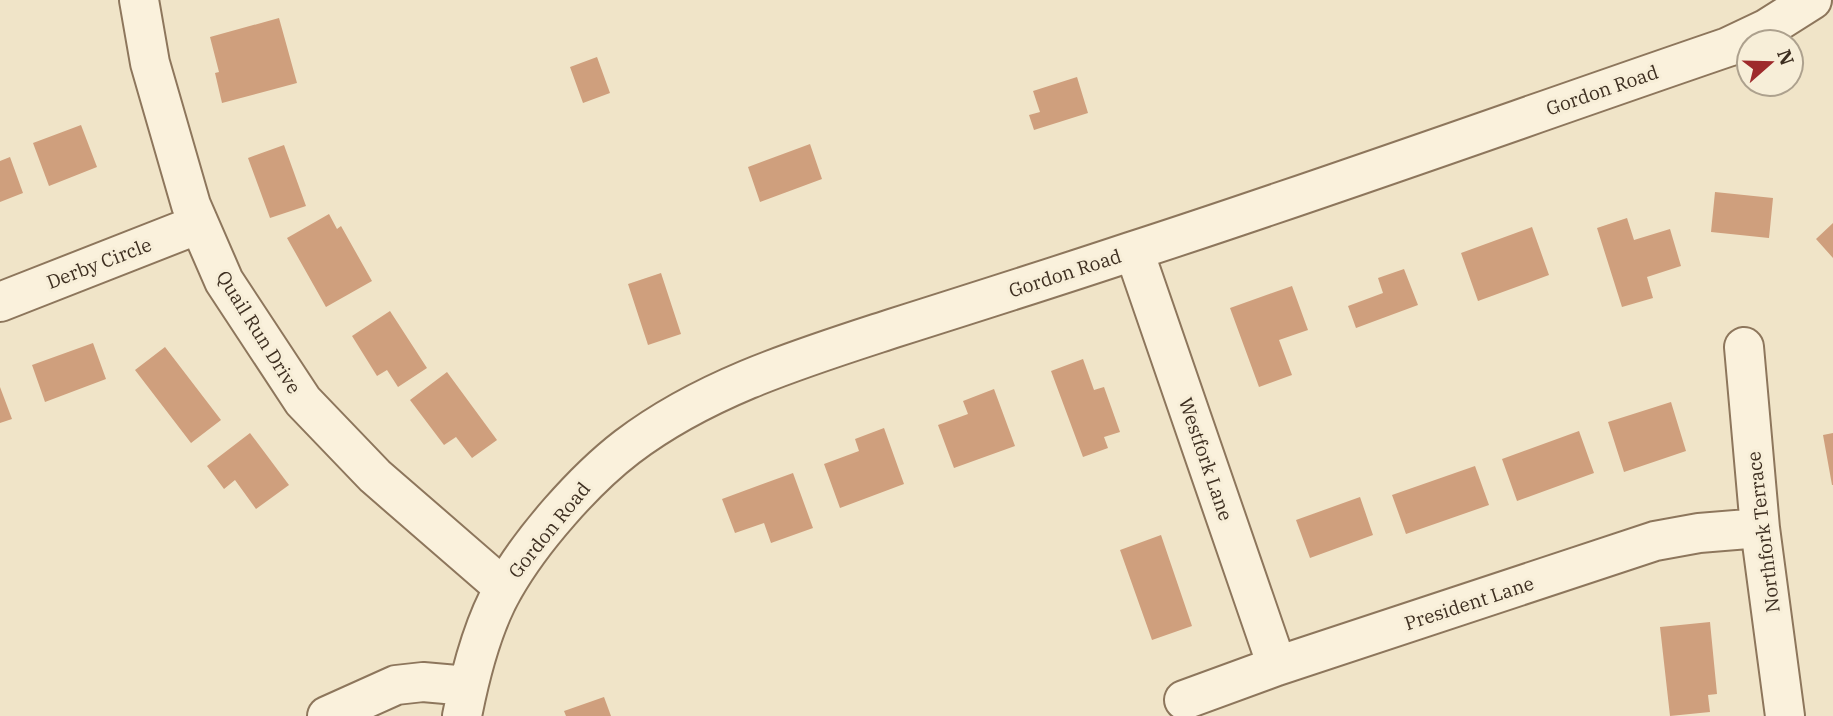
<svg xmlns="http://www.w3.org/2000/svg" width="1833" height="716" viewBox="0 0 1833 716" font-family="'IBM Plex Serif',serif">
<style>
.building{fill:#cf9f7d}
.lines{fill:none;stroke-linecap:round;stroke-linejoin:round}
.minor-casing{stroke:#8d765c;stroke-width:42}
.minor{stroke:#faf1dc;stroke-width:38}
.labels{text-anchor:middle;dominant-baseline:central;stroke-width:6;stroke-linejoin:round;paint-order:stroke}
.street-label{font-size:19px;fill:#3d2e20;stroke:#f7eed8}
</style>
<rect width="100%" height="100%" fill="#f0e4c8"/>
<path class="building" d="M 279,18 L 297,83 L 222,103 L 215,73 L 219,72 L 210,37 Z
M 597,57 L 610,93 L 583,103 L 570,67 Z
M 1077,77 L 1088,113 L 1034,130 L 1029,115 L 1040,112 L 1033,91 Z
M 81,125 L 97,167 L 49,186 L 33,143 Z
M 810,144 L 822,179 L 760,202 L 748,167 Z
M 284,145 L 306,206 L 270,218 L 248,158 Z
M 10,157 L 23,193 L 0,202 L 0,161 Z
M 1715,192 L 1773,198 L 1769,238 L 1711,232 Z
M 329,214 L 337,229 L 341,226 L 372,281 L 326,307 L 287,238 Z
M 1627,218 L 1634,240 L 1670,229 L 1681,266 L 1647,277 L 1653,298 L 1622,307 L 1597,228 Z
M 1833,223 L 1833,258 L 1816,239 Z
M 1532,227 L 1549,275 L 1478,301 L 1461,253 Z
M 1404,269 L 1418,305 L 1356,328 L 1348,306 L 1383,293 L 1378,278 Z
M 661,273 L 681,334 L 648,345 L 628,284 Z
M 1292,286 L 1308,330 L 1279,340 L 1292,375 L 1259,387 L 1230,308 Z
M 390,311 L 427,368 L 398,387 L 387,370 L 377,376 L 352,336 Z
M 93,343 L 106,379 L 45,402 L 32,365 Z
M 165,347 L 221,420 L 191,443 L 135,370 Z
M 1083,359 L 1094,390 L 1104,387 L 1120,432 L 1104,437 L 1108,448 L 1083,457 L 1051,371 Z
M 447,372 L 497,440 L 472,458 L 456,437 L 444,445 L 410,400 Z
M 0,387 L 12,419 L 0,423 Z
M 994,389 L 1015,446 L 954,468 L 938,425 L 968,414 L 963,401 Z
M 1671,402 L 1686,451 L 1624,472 L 1608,422 Z
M 884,428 L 904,484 L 840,508 L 824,464 L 859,451 L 855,439 Z
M 1579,431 L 1594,473 L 1517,501 L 1502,459 Z
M 250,433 L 289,485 L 256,509 L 235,480 L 224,489 L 207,466 Z
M 1833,433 L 1833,485 L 1832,485 L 1823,435 Z
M 1475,466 L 1489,505 L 1406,534 L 1392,495 Z
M 793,473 L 813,528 L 771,543 L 764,523 L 735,533 L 722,499 Z
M 1360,497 L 1373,535 L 1310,558 L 1296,520 Z
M 1161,535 L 1192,626 L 1152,640 L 1120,550 Z
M 1710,622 L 1717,694 L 1708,695 L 1710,712 L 1670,716 L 1660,627 Z
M 604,697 L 611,716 L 566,716 L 564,711 Z"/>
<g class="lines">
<defs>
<path id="minor" d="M 139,0 L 150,63 L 191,205 L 224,281 L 303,401 L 375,476 L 504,588
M 1134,251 L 1277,666
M 0,302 L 199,224
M 1744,347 L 1760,528 L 1785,716
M 1184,700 L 1277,666 L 1655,541 L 1699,533 L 1760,528
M 327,716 L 396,685 L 423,682 L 468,686
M 462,716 C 470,675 483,624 504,588 C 531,540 584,480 627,447 C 706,387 802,358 894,328 C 973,303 1052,278 1130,252 C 1331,187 1529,115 1728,47 L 1766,29 L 1812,0"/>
</defs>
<use href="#minor" class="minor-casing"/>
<use href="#minor" class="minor"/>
</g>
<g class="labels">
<g class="street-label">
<text transform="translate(1602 90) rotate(-19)">Gordon Road</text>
<text transform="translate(99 263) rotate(-21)">Derby Circle</text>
<text transform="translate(1065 273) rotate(-18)">Gordon Road</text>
<text transform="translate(259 332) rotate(58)">Quail Run Drive</text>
<text transform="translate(1206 459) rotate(71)">Westfork Lane</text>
<text transform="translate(549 530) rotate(-51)">Gordon Road</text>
<text transform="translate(1763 532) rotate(-97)">Northfork Terrace</text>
<text transform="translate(1469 603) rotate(-18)">President Lane</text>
</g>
</g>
<g transform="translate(1770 63) rotate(70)"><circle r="33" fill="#f7eed8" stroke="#ada18e" stroke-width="2"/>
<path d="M0-5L12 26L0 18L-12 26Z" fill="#9e2a2b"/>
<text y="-10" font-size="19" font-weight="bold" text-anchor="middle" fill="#3d2e20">N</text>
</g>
</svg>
